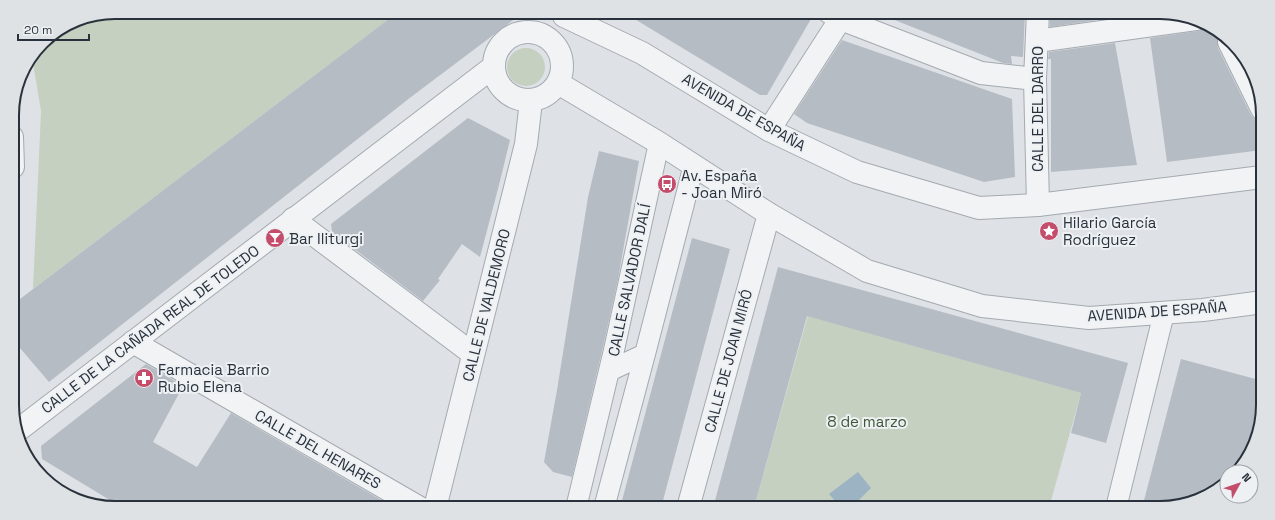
<svg xmlns="http://www.w3.org/2000/svg" width="1275" height="520" viewBox="0 0 1275 520" font-family="'Space Grotesk',sans-serif">
<style>
.green{fill:#c6d0c0}
.water{fill:#9cb3c4}
.building{fill:#b6bcc3}
.lines{fill:none;stroke-linecap:round;stroke-linejoin:round}
.pedestrian-casing{stroke:#a4aab0;stroke-width:22}
.minor-casing{stroke:#a4aab0;stroke-width:24}
.tertiary-casing{stroke:#a4aab0;stroke-width:24}
.pedestrian{stroke:#f1f3f5;stroke-width:20}
.minor{stroke:#f1f3f5;stroke-width:22}
.tertiary{stroke:#f1f3f5;stroke-width:22}
.labels{text-anchor:middle;dominant-baseline:central;stroke-width:4;stroke-linejoin:round;paint-order:stroke}
.street-label{font-size:15px;fill:#29323c;stroke:#eef1f4}
.poi-label{font-size:15px;fill:#29323c;stroke:#eef1f4;text-anchor:start}
.park-label{font-size:15px;fill:#405737;stroke:#eef1f4}
.rim{fill:none;stroke:#29323c;stroke-width:2}
</style>
<rect width="100%" height="100%" fill="#dee2e7"/>
<path class="green" d="M 115,12 L 398,12 L 33,289 L 41,111 L 32,57 L 47,38 L 76,20 Z
M507 67a19 19 0 1 1 38 0a19 19 0 1 1-38 0Z
M 808,315 L 1081,393 L 1049,508 L 754,508 Z"/>
<path class="water" d="M 858,472 L 871,488 L 851,508 L 841,508 L 829,494 Z"/>
<path class="building" d="M 398,12 L 524,12 L 411,97 L 49,382 L 14,341 L 16,302 Z
M 623,12 L 815,12 L 767,95 L 760,95 Z
M 877,12 L 1025,12 L 1023,57 L 1011,56 L 1012,64 L 1003,63 L 877,13 Z
M 1050,12 L 1109,12 L 1110,18 L 1050,27 Z
M 1206,26 L 1214,32 L 1217,38 L 1218,48 L 1251,115 L 1256,120 L 1262,132 L 1262,150 L 1167,162 L 1150,38 L 1198,31 L 1203,29 Z
M 842,40 L 1012,99 L 1015,177 L 984,182 L 807,123 L 794,114 Z
M 1115,43 L 1137,165 L 1051,172 L 1051,59 L 1048,59 L 1049,52 Z
M 468,118 L 510,140 L 498,189 L 480,257 L 462,244 L 438,279 L 440,280 L 423,301 L 332,232 L 331,224 Z
M 599,151 L 639,161 L 618,279 L 603,347 L 572,477 L 553,472 L 544,462 L 557,390 L 588,197 Z
M 692,238 L 730,249 L 661,508 L 620,508 Z
M 778,267 L 1128,363 L 1106,443 L 1071,433 L 1081,393 L 807,316 L 754,508 L 713,508 Z
M 1181,359 L 1263,381 L 1263,405 L 1257,438 L 1233,472 L 1227,472 L 1227,480 L 1222,487 L 1166,508 L 1142,508 Z
M 146,364 L 183,386 L 153,442 L 197,467 L 231,413 L 395,508 L 123,508 L 42,459 L 41,446 Z"/>
<g class="lines">
<defs>
<path id="pedestrian" d="M 609,371 L 645,354 L 694,165
M 576,508 L 614,350 L 659,143
M 604,508 L 645,354
M 1116,508 L 1164,313"/>
<path id="minor" d="M 829,12 L 841,19 L 981,73 L 1035,79
M 1037,41 L 1196,19
M 1229,42 L 1262,109
M 769,130 L 845,12
M 12,137 L 13,167
M 1038,205 L 1035,79 L 1038,12
M 293,219 L 473,354
M 133,342 L 420,508
M 435,508 L 526,144 L 531,101
M 688,508 L 769,214"/>
<path id="tertiary" d="M 564,16 L 642,53 L 769,130 L 857,172 L 979,208 L 1038,205 L 1262,177
M494 66a34 34 0 1 1 68 0a34 34 0 1 1-68 0Z
M 558,83 L 659,143 L 769,214 L 867,271 L 982,306 L 1089,318 L 1203,310 L 1263,302
M 17,431 L 493,67"/>
</defs>
<use href="#pedestrian" class="pedestrian-casing"/>
<use href="#minor" class="minor-casing"/>
<use href="#tertiary" class="tertiary-casing"/>
<use href="#pedestrian" class="pedestrian"/>
<use href="#minor" class="minor"/>
<use href="#tertiary" class="tertiary"/>
</g>
<defs>
<symbol id="bus-disc" viewBox="-11 -11 22 22"><circle r="9.5" fill="#c34d6a" stroke="#eef1f4"/><path d="M-5-6H5V4H4V6H2V4H-2V6H-4V4H-5ZM-3.5-4V0h7V-4ZM-3.5 1.2v1.5H-2V1.2ZM2 1.2v1.5H3.5V1.2Z" fill="#fff"/></symbol>
<symbol id="sight-disc" viewBox="-11 -11 22 22"><circle r="9.5" fill="#c34d6a" stroke="#eef1f4"/><path d="M0-6L1.8-2.2L6-1.7L2.9 1.2L3.7 5.4L0 3.3L-3.7 5.4L-2.9 1.2L-6-1.7L-1.8-2.2Z" fill="#fff"/></symbol>
<symbol id="bar-disc" viewBox="-11 -11 22 22"><circle r="9.5" fill="#c34d6a" stroke="#eef1f4"/><path d="M-6-5H6L.8 .8V4.5H3.5V6h-7V4.5H-.8V.8Z" fill="#fff"/></symbol>
<symbol id="pharmacy-disc" viewBox="-11 -11 22 22"><circle r="9.5" fill="#c34d6a" stroke="#eef1f4"/><path d="M-2-6h4v4h4v4h-4v4h-4v-4h-4v-4h4Z" fill="#fff"/></symbol>
</defs>
<g fill-rule="evenodd">
<use href="#bus-disc" x="656" y="173" width="22" height="22"/>
<use href="#sight-disc" x="1038" y="220" width="22" height="22"/>
<use href="#bar-disc" x="264" y="227" width="22" height="22"/>
<use href="#pharmacy-disc" x="133" y="367" width="22" height="22"/>
</g>
<g class="labels">
<g class="street-label">
<text transform="translate(1037 109) rotate(-90)">CALLE DEL DARRO</text>
<text transform="translate(744 112) rotate(30)">AVENIDA DE ESPAÑA</text>
<text transform="translate(629 280) rotate(-78)">CALLE SALVADOR DALÍ</text>
<text transform="translate(486 305) rotate(-76)">CALLE DE VALDEMORO</text>
<text transform="translate(1157 311) rotate(-4)">AVENIDA DE ESPAÑA</text>
<text transform="translate(150 329) rotate(-37)">CALLE DE LA CAÑADA REAL DE TOLEDO</text>
<text transform="translate(728 361) rotate(-75)">CALLE DE JOAN MIRÓ</text>
<text transform="translate(318 449) rotate(30)">CALLE DEL HENARES</text>
</g>
<g class="poi-label">
<text x="681" y="175">Av. España<tspan x="681" dy="17">- Joan Miró</tspan></text>
<text x="1063" y="222">Hilario García<tspan x="1063" dy="17">Rodríguez</tspan></text>
<text x="289" y="238">Bar Iliturgi</text>
<text x="158" y="369">Farmacia Barrio<tspan x="158" dy="17">Rubio Elena</tspan></text>
</g>
<g class="park-label">
<text x="867" y="421">8 de marzo</text>
</g>
</g>
<path d="M0 0H1275V520H0ZM115 19H1160A96 96 0 0 1 1256 115V405A96 96 0 0 1 1160 501H115A96 96 0 0 1 19 405V115A96 96 0 0 1 115 19Z" fill="#dee2e5" fill-rule="evenodd"/>
<path class="rim" d="M115 19H1160A96 96 0 0 1 1256 115V405A96 96 0 0 1 1160 501H115A96 96 0 0 1 19 405V115A96 96 0 0 1 115 19Z"/>
<g transform="translate(1239 484) rotate(50)"><circle r="19" fill="#eef1f4" stroke="#9fa5aa"/>
<path d="M0-3L7 15L0 10L-7 15Z" fill="#c34d6a"/>
<text y="-6" font-size="11" font-weight="bold" text-anchor="middle" fill="#29323c">N</text>
</g>
<path d="M18 34v6h71v-6" fill="none" stroke="#29323c" stroke-width="2"/>
<text x="24" y="34" font-size="12" fill="#29323c" stroke="#eef1f4" stroke-width="3" paint-order="stroke">20 m</text>
</svg>
